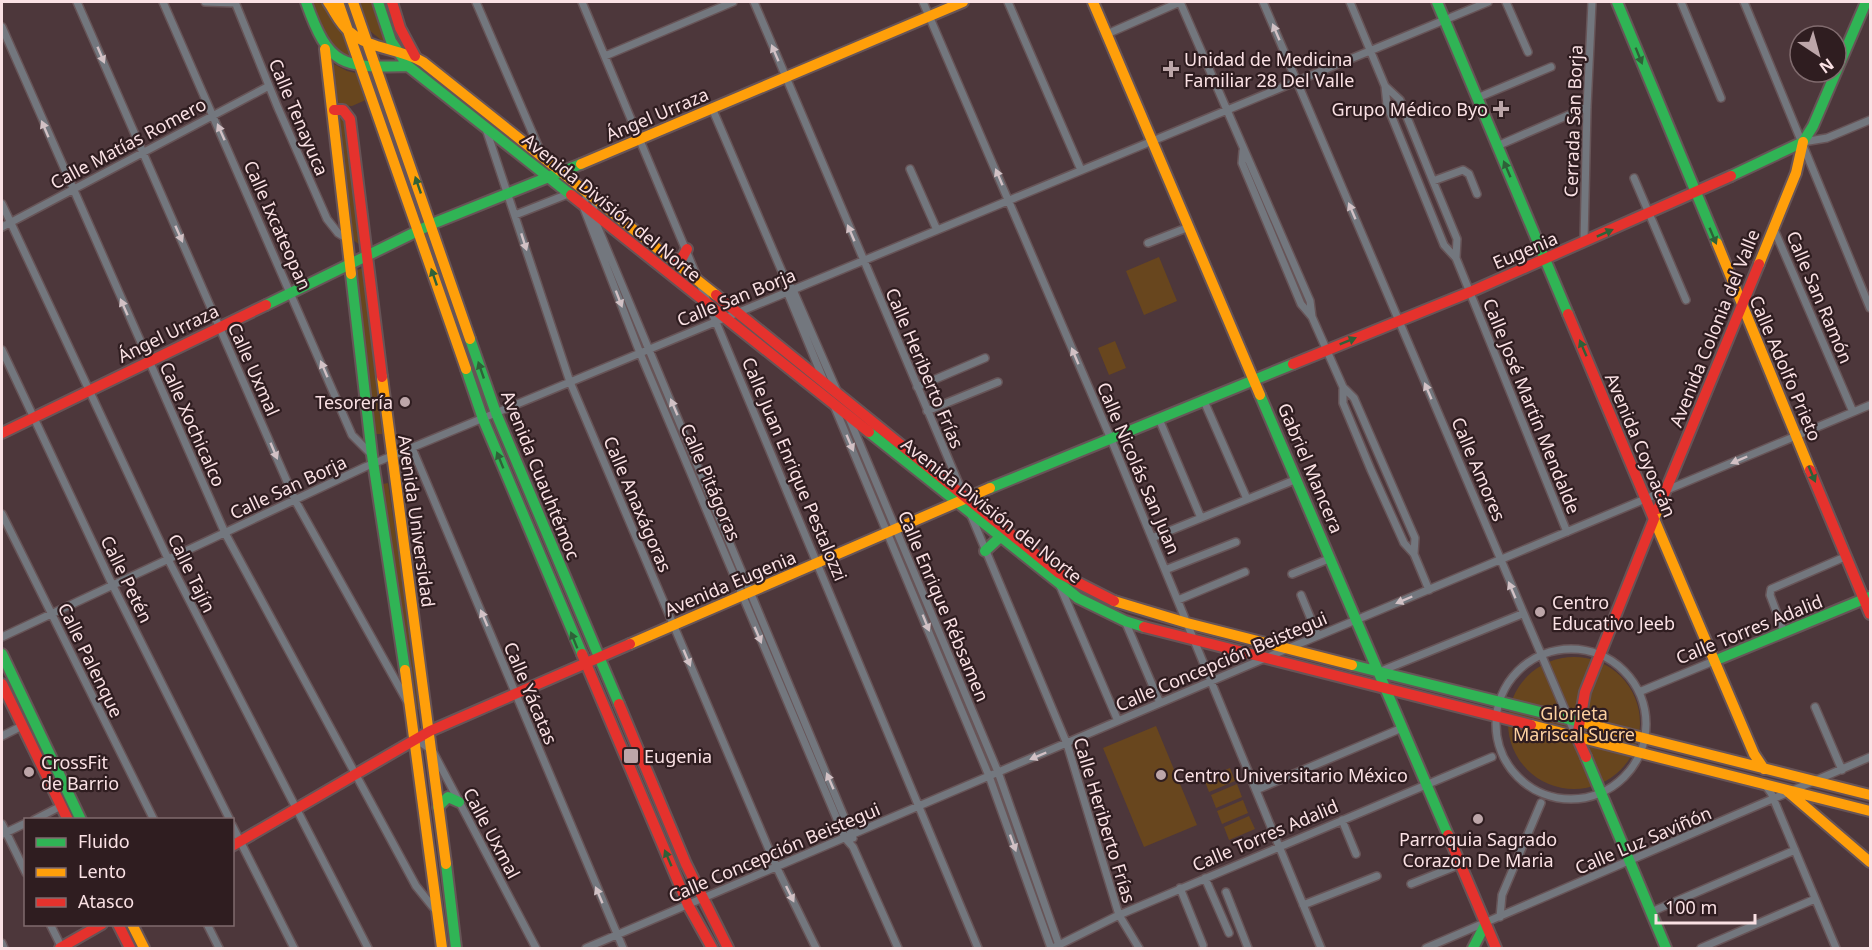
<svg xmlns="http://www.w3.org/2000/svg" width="1872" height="950" viewBox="0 0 1872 950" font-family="'Noto Sans',sans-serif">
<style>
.green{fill:#68461e}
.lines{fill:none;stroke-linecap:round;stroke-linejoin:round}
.street-casing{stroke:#675457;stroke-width:10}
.fast-casing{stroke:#675457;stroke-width:14}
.slow-casing{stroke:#675457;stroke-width:14}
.jam-casing{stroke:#675457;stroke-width:14}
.street{stroke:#73777e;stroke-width:7}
.fast{stroke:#30b455;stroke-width:10}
.slow{stroke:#ff9f0a;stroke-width:10}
.jam{stroke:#e5322d;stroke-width:10}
.oneway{fill:#d2c1c5}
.oneway2{fill:#2f6138}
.poi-dot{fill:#bda6a9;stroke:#2f1d20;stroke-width:2}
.labels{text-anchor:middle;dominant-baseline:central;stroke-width:4.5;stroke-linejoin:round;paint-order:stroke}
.poi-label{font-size:18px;fill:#fae1e4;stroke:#2f1d20;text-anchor:start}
.street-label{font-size:18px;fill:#fae1e4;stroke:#2f1d20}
.park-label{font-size:18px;fill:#fdd1a0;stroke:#2f1d20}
</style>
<rect width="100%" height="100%" fill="#4d373b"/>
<path class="green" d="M 312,2 L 322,2 L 349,37 L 356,59 C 326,55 322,26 312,2 Z
M 360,2 L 372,2 L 385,43 L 370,31 Z
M 330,62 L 347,71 L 360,74 L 368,99 L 352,106 L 339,105 Z
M 339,117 L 345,118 L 360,245 L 353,240 Z
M 1159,257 L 1177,301 L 1144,315 L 1126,271 Z
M 363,268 L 382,434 L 375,434 L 357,270 Z
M 1115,341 L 1126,368 L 1109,375 L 1098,348 Z
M 388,483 L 422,713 L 414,706 L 383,484 Z
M1508 723a66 66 0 1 1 132 0a66 66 0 1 1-132 0Z
M 1156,726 L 1197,825 L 1144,847 L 1103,748 Z
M 1230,768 L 1235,781 L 1209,792 L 1204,779 Z
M 1237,784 L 1242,797 L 1216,808 L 1211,795 Z
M 1243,800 L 1248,813 L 1222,824 L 1217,811 Z
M 1249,816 L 1255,829 L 1229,840 L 1224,827 Z"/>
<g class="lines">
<defs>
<path id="street" d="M 77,2 L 296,502 L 407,701
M 163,2 L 352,435 L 372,455
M 205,2 L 235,3
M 235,2 L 278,108 L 327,219 L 338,233 L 346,238
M 476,2 L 542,155
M 582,2 L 978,948
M 754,2 L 962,491
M 923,2 L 1111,439 L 1321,948
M 1008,2 L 1081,170
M 1180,2 L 1310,301 L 1312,317
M 1263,2 L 1576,736
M 1350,2 L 1385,86 L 1387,105 L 1444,245 L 1456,258 L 1567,532
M 1506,2 L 1528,52
M 1681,2 L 1721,98
M 1744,2 L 1870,308
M 2,27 L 225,533 L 416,886 L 437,912
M 1107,34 L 1180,2
M 605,56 L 733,2
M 1385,86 L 1400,100 L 1433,181 L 1457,239 L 1456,258
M 1477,98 L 1551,67
M 712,108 L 786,281 L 793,290 L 837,391
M 486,129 L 570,382 L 776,866 L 816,948
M 1803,142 L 1827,138 L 1870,120
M 1497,146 L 1587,107
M 1243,151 L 1242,163 L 1301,304 L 1312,317 L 1343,387 L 1354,398 L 1415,538 L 1414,554
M 910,169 L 937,230
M 1634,178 L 1686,300
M 1433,181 L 1463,170 L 1469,174 L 1477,194
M 588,192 L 583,206 L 640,353 L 845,838 L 853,847 L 898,948
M 597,199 L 592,213 L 596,223 L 853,838
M 2,204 L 169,561 L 368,948
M 515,215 L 568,194
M 2,227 L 269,86
M 1773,227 L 1853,412
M 1584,242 L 1587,107 L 1592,2
M 1148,243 L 1189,227
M 786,289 L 824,381
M 2,350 L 113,586 L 230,820
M 917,387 L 985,358
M 1343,387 L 1343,403 L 1371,470 L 1404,543 L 1414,554 L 1429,590
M 1204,401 L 1247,499
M 835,408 L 989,776 L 1051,948
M 927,411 L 998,382
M 849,418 L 998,772 L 1060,948
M 1159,419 L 1201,518
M 412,448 L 623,948
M 970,513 L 1067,744 L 1119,915 L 1139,948
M 2,514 L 154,820
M 1152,538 L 1297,479
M 1165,570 L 1236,542
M 1292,574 L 1331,558
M 1060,586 L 1118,721
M 1301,595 L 1318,636
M 1178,600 L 1245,572
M 1125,621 L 1160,703
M 1784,632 L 1770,595 L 1771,589 L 1847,556
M 2,637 L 365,467 L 1488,2
M1496 724a75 75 0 1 1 150 0a75 75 0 1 1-150 0Z
M 1381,671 L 1522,614
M 1639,692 L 1714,661
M 1815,707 L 1842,770
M 2,736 L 22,726
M 414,738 L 432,750 L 536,948
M 1766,786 L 1771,793 L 1836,948
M 1256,790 L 1402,728
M 34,820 L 61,806
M 1342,820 L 1356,854
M 2,824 L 26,873
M 232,825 L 294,948
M 3,834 L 26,823
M 1205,878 L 1229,933
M 1411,884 L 1461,864
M 1180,888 L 1203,945
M 1226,892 L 1248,948
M 1303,905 L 1377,876
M 1651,912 L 1795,850
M 1500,917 L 1502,895 L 1541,803
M 50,924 L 62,948
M 207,924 L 219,948
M 2,943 L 4,948
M 1055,947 L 1119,915 L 1492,757
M 586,948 L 1289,648 L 1870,405
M 1426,948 L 1870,757
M 1701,948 L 1815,899"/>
<path id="fast" d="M 306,2 C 329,67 342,68 408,66
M 378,2 L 391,41 L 408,66 L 571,195
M 1437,2 L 1568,314
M 1617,2 L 1717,243
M 1731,176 L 1803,142 L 1813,126 L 1866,2
M 351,274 L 372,455 L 405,670
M 266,305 L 432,224 L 581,164
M 470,339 L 496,413 L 619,704
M 466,369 L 483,419 L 582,654
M 1260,395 L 1448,835
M 869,432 L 1078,598 L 1125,621 L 1144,627
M 990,488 L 1293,364
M 985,551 L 999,538
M 2,654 L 81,820
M 1714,661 L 1869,597
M 1352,665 L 1584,723
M 1586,757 L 1666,948
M 438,807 L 448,797 L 459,802
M 446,864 L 456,948
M 1473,948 L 1486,923"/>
<path id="slow" d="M 328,2 C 335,12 340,25 350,32 C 370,50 400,48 423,62 L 716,295
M 338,2 L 466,369
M 353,2 L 470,339
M 1093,2 L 1260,395
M 325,49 L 351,274
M 581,164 L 963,2
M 1717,243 L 1810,470
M 1759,264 L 1796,173 L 1803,142
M 382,377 L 446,864
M 1658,509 L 1654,519 L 1754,754 L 1764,769
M 1114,601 L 1187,623 L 1352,665
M 630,644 L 990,488
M 405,670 L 442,948
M 1584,723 L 1870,795
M 1531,725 L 1870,811
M 1786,790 L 1870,862
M 132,924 L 144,948"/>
<path id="jam" d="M 392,2 L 400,28 L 415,56
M 334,110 L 343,110 L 350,119 L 382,377
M 571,195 L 869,432
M 672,260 L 682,258 L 687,249
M 716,295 L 1059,573 L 1114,601
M 1568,314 L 1654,519 L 1585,692 L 1577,737 L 1586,757
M 1293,364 L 1470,292 L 1731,176
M 2,433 L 266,305
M 1810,470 L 1870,614
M 1658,509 L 1759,264
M 1144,627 L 1531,725
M 582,654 L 688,905 L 712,948
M 2,684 L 68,820
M 619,704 L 686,864 L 728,948
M 1448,835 L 1496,948
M 232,846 L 430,731 L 630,644
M 118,924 L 130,948
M 60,948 L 102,924"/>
</defs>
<use href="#street" class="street-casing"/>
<use href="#fast" class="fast-casing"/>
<use href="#slow" class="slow-casing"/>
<use href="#jam" class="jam-casing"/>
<use href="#street" class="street"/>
<use href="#fast" class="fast"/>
<use href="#slow" class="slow"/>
<use href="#jam" class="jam"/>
</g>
<defs><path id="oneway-solid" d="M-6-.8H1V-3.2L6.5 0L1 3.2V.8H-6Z" transform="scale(1.5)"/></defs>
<g class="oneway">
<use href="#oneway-solid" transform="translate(1276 32) rotate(-113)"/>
<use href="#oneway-solid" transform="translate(775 53) rotate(-113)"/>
<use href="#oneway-solid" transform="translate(101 55) rotate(67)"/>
<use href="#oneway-solid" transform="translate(45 129) rotate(-113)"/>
<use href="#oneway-solid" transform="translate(221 132) rotate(-114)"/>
<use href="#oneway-solid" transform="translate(999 177) rotate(-113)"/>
<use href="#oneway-solid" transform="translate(1352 211) rotate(-113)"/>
<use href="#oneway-solid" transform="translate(851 233) rotate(-113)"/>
<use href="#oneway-solid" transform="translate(179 234) rotate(66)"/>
<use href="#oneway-solid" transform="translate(524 242) rotate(72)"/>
<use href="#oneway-solid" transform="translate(619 299) rotate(69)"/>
<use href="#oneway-solid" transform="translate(124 307) rotate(-114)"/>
<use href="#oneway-solid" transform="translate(1075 356) rotate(-113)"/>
<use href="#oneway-solid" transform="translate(324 369) rotate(-113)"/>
<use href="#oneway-solid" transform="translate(1428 391) rotate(-113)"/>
<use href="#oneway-solid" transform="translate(674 407) rotate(-113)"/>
<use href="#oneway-solid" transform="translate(850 443) rotate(67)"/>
<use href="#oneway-solid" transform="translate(274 451) rotate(67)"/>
<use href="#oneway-solid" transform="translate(1739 460) rotate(157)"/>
<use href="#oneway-solid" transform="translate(1512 590) rotate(-113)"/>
<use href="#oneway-solid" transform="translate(1404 600) rotate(157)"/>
<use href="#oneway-solid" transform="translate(484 618) rotate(-113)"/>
<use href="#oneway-solid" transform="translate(926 623) rotate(68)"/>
<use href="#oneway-solid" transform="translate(758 635) rotate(67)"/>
<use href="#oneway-solid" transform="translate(687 658) rotate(67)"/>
<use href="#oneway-solid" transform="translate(1038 756) rotate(157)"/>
<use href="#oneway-solid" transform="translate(830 781) rotate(-113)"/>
<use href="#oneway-solid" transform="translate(1013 843) rotate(70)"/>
<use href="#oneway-solid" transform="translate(790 894) rotate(64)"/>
<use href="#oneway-solid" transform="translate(599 895) rotate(-113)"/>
</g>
<g class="oneway2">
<use href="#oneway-solid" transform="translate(1639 56) rotate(68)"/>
<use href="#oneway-solid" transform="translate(1507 169) rotate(-113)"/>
<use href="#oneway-solid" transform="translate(418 185) rotate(-109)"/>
<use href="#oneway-solid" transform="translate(1605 233) rotate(-24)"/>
<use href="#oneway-solid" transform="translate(1713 236) rotate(67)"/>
<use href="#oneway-solid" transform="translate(434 277) rotate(-109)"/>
<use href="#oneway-solid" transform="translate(1348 341) rotate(-22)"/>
<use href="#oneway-solid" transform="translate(1583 348) rotate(-113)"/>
<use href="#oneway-solid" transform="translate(481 370) rotate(-109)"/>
<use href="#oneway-solid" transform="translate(500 460) rotate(-112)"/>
<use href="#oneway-solid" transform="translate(1812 474) rotate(67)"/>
<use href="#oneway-solid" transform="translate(574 640) rotate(-112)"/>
<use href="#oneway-solid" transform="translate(668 858) rotate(-113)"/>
</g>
<g class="poi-dot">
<path d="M1168 60h6v6h6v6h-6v6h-6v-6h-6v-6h6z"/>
<path d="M1498 100h6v6h6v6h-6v6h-6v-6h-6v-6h6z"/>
<circle cx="405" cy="402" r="6"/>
<circle cx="1540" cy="612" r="6"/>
<rect x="623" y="748" width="16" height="16" rx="3"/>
<circle cx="29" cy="772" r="6"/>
<circle cx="1161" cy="775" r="6"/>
<circle cx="1478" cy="819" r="6"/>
</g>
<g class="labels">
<g class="poi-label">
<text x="1184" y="59">Unidad de Medicina<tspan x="1184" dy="21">Familiar 28 Del Valle</tspan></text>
<text x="1488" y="109" text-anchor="end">Grupo Médico Byo</text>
<text x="393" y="402" text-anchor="end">Tesorería</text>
<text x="1552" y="602">Centro<tspan x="1552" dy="21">Educativo Jeeb</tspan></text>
<text x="644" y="756">Eugenia</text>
<text x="41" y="762">CrossFit<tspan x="41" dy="21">de Barrio</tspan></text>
<text x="1173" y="775">Centro Universitario México</text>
<text x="1478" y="839" text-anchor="middle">Parroquia Sagrado<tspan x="1478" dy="21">Corazon De Maria</tspan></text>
</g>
<g class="street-label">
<text transform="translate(657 114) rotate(-23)">Ángel Urraza</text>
<text transform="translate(299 117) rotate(67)">Calle Tenayuca</text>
<text transform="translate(1573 121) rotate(-88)">Cerrada San Borja</text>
<text transform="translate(128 143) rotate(-28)">Calle Matías Romero</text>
<text transform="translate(612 207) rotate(39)">Avenida División del Norte</text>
<text transform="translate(278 225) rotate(66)">Calle Ixcateopan</text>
<text transform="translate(1525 250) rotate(-23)">Eugenia</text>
<text transform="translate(736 297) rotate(-22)">Calle San Borja</text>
<text transform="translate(1820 297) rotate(67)">Calle San Ramón</text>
<text transform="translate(1714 328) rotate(-68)">Avenida Colonia del Valle</text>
<text transform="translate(168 333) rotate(-26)">Ángel Urraza</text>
<text transform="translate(925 368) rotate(67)">Calle Heriberto Frías</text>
<text transform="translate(1786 368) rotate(67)">Calle Adolfo Prieto</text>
<text transform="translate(254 369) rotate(66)">Calle Uxmal</text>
<text transform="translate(1532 406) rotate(68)">Calle José Martín Mendalde</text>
<text transform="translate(193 424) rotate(66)">Calle Xochicalco</text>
<text transform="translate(1641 445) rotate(67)">Avenida Coyoacán</text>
<text transform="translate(1139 468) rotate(67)">Calle Nicolás San Juan</text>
<text transform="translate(1311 468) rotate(67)">Gabriel Mancera</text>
<text transform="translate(795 469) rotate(67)">Calle Juan Enrique Pestalozzi</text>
<text transform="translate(1479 469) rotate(67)">Calle Amores</text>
<text transform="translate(541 475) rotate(68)">Avenida Cuauhtémoc</text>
<text transform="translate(711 482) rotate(67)">Calle Pitágoras</text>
<text transform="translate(288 487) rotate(-25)">Calle San Borja</text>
<text transform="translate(638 504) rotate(67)">Calle Anaxágoras</text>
<text transform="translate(992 510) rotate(38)">Avenida División del Norte</text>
<text transform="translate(417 521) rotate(82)">Avenida Universidad</text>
<text transform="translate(192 573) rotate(64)">Calle Tajín</text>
<text transform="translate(127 579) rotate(64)">Calle Petén</text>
<text transform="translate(730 583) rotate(-23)">Avenida Eugenia</text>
<text transform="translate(944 606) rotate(67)">Calle Enrique Rébsamen</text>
<text transform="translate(1749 629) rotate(-22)">Calle Torres Adalid</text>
<text transform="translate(91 660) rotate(64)">Calle Palenque</text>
<text transform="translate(1221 661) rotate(-23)">Calle Concepción Beistegui</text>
<text transform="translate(531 693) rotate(67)">Calle Yácatas</text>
<text transform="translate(1105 820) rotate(73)">Calle Heriberto Frías</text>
<text transform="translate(492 833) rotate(62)">Calle Uxmal</text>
<text transform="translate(1265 835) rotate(-23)">Calle Torres Adalid</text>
<text transform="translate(1643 840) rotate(-23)">Calle Luz Saviñón</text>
<text transform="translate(774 852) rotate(-23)">Calle Concepción Beistegui</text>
</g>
<g class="park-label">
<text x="1574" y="713">Glorieta<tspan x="1574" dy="21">Mariscal Sucre</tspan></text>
</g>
</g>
<rect width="1872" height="950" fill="none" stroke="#fae1e4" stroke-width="6"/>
<rect x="24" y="818" width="210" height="108" fill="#2f1d20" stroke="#806b6e" stroke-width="1.5"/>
<rect x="36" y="838" width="30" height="9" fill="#30b455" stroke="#806b6e" stroke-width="1.5"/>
<text x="78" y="848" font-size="18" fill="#fae1e4">Fluido</text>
<rect x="36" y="868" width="30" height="9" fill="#ff9f0a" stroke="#806b6e" stroke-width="1.5"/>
<text x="78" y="878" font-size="18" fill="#fae1e4">Lento</text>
<rect x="36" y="898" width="30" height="9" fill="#e5322d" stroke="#806b6e" stroke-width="1.5"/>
<text x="78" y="908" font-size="18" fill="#fae1e4">Atasco</text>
<g transform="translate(1818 54) rotate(144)"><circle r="28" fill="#2f1d20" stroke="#806b6e" stroke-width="1.5"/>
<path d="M0-4.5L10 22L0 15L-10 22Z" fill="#bda6a9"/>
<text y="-9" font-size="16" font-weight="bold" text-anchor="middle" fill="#fae1e4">N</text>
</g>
<path d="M1656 914v9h99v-9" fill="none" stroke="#fae1e4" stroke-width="3"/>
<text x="1665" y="914" font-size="18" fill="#fae1e4" stroke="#2f1d20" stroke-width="4.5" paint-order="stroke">100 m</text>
</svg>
